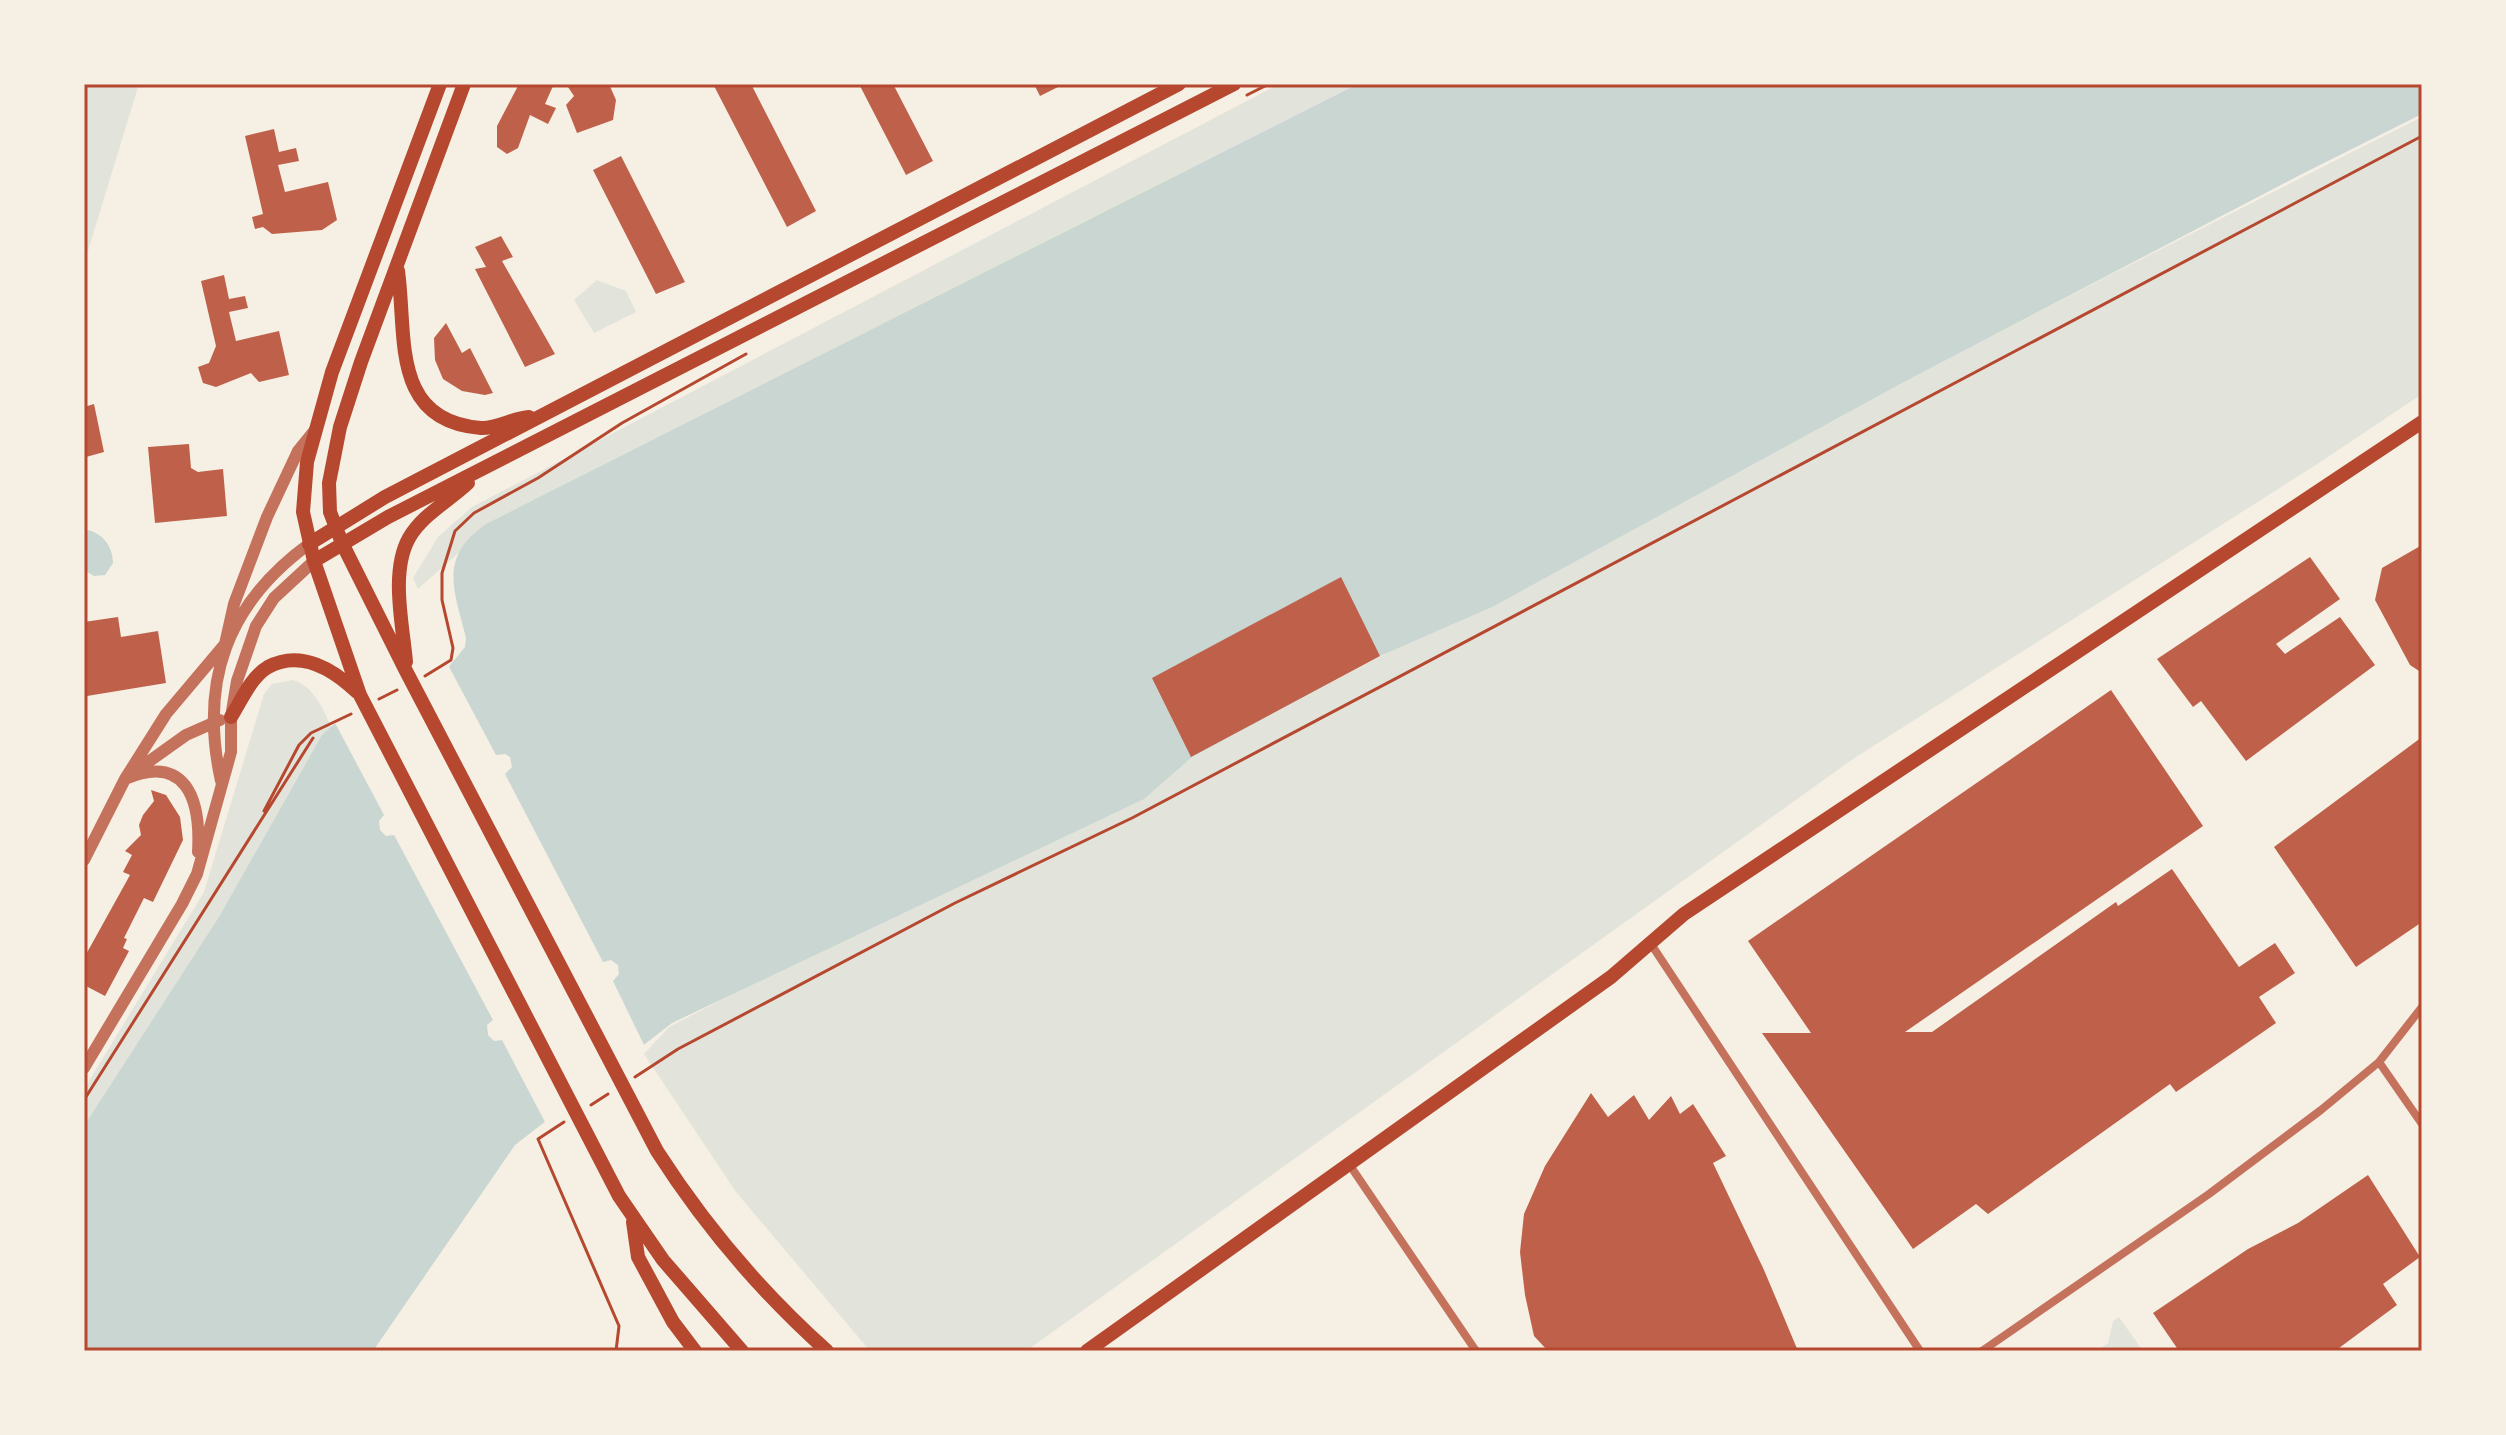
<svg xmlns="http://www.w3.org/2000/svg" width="2506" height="1435" viewBox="0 0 2506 1435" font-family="Inter,sans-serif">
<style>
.green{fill:#e2e4dc}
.water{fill:#c9d6d2}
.pier{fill:#f6efe4}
.building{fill:#bf614a}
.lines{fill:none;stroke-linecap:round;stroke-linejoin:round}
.path{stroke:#b5482f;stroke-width:3}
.minor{stroke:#c5725c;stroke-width:8}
.tertiary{stroke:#c5725c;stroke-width:12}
.secondary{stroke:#b5482f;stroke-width:14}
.neatline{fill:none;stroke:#b5482f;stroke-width:3}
</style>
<rect width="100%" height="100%" fill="#f6efe4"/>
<path class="green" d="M 84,84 L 139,84 L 84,264 Z
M 1279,84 L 1393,84 L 473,540 L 418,589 L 413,578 L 438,537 L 472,507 Z
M 2422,117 L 2422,394 L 2319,463 L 1853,759 L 1026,1351 L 870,1351 L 736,1192 L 644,1054 L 669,1027 C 842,937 1017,850 1189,758 C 1598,541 2008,324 2422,117 Z
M 597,280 L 626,291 L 636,312 L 594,333 L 574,300 Z
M 293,680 C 320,688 329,725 340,748 L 84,1168 L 84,1089 L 204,892 L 264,694 L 272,684 Z
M 2119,1317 L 2143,1351 L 2097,1351 L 2108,1343 L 2113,1321 Z"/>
<path class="water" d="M 1358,84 L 2422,84 L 2422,114 L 2302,174 L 1900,384 L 1494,606 L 1380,656 L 1192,757 L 1144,799 L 672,1023 L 515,1145 L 373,1351 L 84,1351 L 84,1126 L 219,917 L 322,735 L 333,725 L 447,669 L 465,647 L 466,638 C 454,589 438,558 486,524 Z
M 84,529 C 102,532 113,546 113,563 L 105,575 L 94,576 L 84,570 Z"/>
<path class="pier" d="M 447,663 L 496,755 L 505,754 L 510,757 L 512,767 L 505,774 L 603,962 L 611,960 L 618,965 L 619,974 L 613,981 L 646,1049 L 546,1124 L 502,1040 L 494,1041 L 488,1035 L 487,1025 L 493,1020 L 394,835 L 386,836 L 380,830 L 379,821 L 384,815 L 334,721 Z"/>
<path class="building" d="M 519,84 L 553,86 L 545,104 L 556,108 L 548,124 L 530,115 L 518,148 L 507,154 L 497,147 L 497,126 Z
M 566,84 L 609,84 L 616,100 L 613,120 L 577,133 L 566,105 L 574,96 Z
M 713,84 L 751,84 L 816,211 L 787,227 Z
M 859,84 L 893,84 L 933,161 L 906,175 Z
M 1034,84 L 1064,84 L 1040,96 Z
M 274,129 L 279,152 L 296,148 L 299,161 L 278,165 L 285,192 L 328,182 L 337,220 L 322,230 L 272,234 L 263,227 L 255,229 L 252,217 L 263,214 L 245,136 Z
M 621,156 L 685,282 L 656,294 L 593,170 Z
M 501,236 L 513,257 L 502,261 L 555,354 L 525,367 L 475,269 L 486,267 L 475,247 Z
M 224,275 L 229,299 L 245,296 L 248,308 L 229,312 L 236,341 L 279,331 L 289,375 L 259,382 L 251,373 L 216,387 L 203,383 L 198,367 L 209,363 L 216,346 L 201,281 Z
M 446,323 L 462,353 L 470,348 L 493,393 L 485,395 L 462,391 L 443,379 L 435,360 L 434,338 Z
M 94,404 L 104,452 L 86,457 L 84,407 Z
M 189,444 L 191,468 L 198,472 L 223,469 L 227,516 L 155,523 L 148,447 Z
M 2422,545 L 2422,673 L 2410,665 L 2375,600 L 2382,568 Z
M 2310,557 L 2340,599 L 2276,644 L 2285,654 L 2340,617 L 2375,665 L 2246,761 L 2201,701 L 2193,707 L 2157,659 Z
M 1341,577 L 1380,656 L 1191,757 L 1152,678 Z
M 118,617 L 121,637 L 158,631 L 166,683 L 87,696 L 84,679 L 84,622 Z
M 2111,690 L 2203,826 L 1905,1032 L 1932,1032 L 2116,902 L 2118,906 L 2172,869 L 2239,967 L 2275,943 L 2295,973 L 2259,997 L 2276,1023 L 2176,1092 L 2170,1084 L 1988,1214 L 1976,1204 L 1913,1249 L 1762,1033 L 1811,1033 L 1748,941 Z
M 2422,737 L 2422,922 L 2356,967 L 2274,847 Z
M 151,790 L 166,795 L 180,817 L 183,840 L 153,902 L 144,898 L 124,938 L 127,939 L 123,948 L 129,951 L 105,996 L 84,985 L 84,958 L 130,875 L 123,872 L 132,855 L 125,851 L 141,835 L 139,825 L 143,815 L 154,801 Z
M 1591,1093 L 1608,1117 L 1634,1095 L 1649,1120 L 1671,1096 L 1680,1114 L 1693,1104 L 1726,1156 L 1713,1163 L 1764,1270 L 1798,1351 L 1548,1351 L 1534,1336 L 1525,1295 L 1520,1252 L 1524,1214 L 1545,1166 Z
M 2368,1175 L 2420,1257 L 2383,1284 L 2397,1305 L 2335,1351 L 2179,1351 L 2153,1313 L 2248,1249 L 2298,1223 Z"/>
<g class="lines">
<path class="path" d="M 1247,95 L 1269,84
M 425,676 L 451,660 L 453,648 L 442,600 L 442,573 L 455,531 L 474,513 L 538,478 L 622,423 L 746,354
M 379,699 L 397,690
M 264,811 L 299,745 L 311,733 L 351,714
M 635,1077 L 678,1049 L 955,903 L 1132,818 L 2422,136
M 84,1100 L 313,738
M 591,1105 L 608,1094
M 564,1122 L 538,1139 L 619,1326 L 616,1351"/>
<path class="minor" d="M 1651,944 L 1920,1351
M 2379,1062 L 2422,1124
M 1349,1164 L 1476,1351
M 1982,1351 L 2209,1194 L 2321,1110 L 2379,1062 L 2422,1007"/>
<path class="tertiary" d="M 137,770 L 186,735 L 220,720
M 125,779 C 186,753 201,799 198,852
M 221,781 C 199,681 227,604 309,544
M 84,860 L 125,779 L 166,714 L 225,644 L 234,604 L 267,517 L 298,451 L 315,430
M 84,1068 L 182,904 L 197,874 L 231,752 L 231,717 L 237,681 L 256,626 L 274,598 L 314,561"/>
<path class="secondary" d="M 440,84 L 332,372 L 307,462 L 303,512 L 314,561 L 360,695 L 619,1196 L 663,1260 L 742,1351
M 464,84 L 361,362 L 340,427 L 329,483 L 330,512 L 342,543 L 406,671 L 657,1151 C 705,1226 761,1292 827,1351
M 398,271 C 407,335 390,421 481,428 C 496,429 513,418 529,417
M 309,544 L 385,497 L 1179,84
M 314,561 L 388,517 L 1234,84
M 406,662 C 403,626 390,572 409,538 C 422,515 449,501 468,483
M 231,717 C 241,701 251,677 268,667 C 301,649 334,670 357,692
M 633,1222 L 638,1257 L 673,1322 L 695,1351
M 1087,1351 L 1611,977 L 1684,914 L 2422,422"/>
</g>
<rect width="2506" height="1435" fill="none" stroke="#f6efe4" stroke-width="172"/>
<rect x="86" y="86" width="2334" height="1263" class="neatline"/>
</svg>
